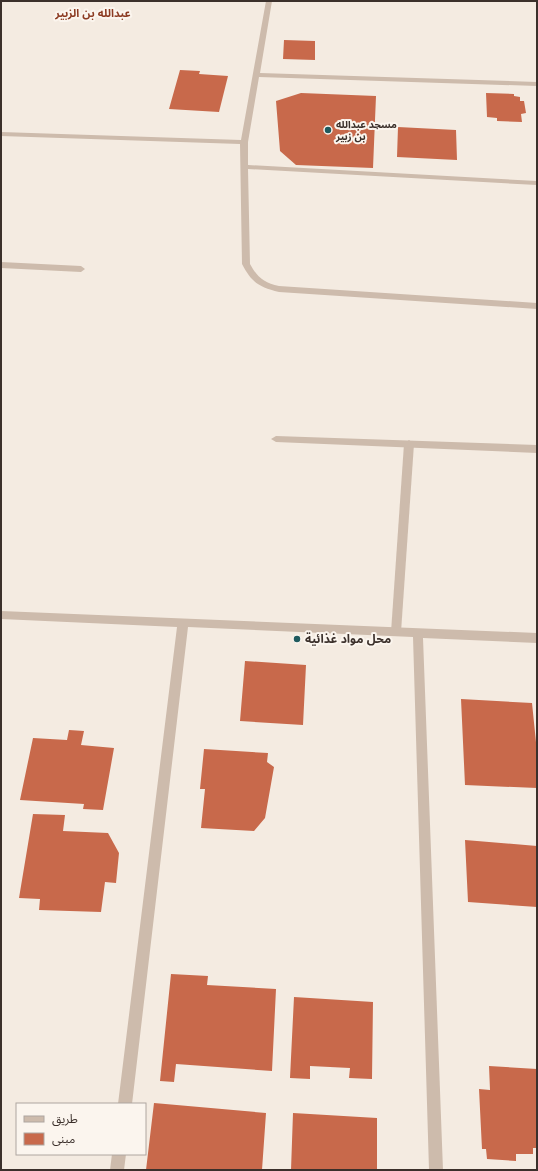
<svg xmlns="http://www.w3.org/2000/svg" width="538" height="1171" viewBox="0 0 538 1171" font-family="'Work Sans','Noto Sans Arabic',sans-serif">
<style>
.building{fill:#c8694b}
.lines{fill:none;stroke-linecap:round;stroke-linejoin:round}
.lane{fill:#cdbbac;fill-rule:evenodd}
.street{fill:#cdbbac;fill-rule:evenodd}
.poi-dot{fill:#1f5a5e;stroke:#fbf5ee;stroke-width:1.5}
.labels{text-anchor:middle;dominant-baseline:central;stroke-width:4;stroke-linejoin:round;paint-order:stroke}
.far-poi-label{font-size:10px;font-weight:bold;fill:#3b302b;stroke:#fbf5ee;text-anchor:start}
.far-neighbourhood-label{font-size:11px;font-weight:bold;fill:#8c3b22;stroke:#fbf5ee}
.poi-label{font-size:12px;font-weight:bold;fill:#3b302b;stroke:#fbf5ee;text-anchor:start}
</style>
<rect width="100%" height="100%" fill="#f4ebe1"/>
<path class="building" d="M 284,40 L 315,41 L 315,60 L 283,59 Z
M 180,70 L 200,71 L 199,74 L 228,76 L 219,112 L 169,109 Z
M 301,93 L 376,96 L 373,168 L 296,165 L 280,151 L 276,101 Z
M 486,93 L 514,94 L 514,96 L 520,97 L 520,101 L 524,101 L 526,113 L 521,114 L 522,122 L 497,121 L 497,118 L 487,117 Z
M 398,127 L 456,130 L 457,160 L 397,157 Z
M 245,661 L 306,665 L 303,725 L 240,721 Z
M 461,699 L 532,703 L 537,752 L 537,788 L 465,785 Z
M 69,730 L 84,731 L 81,745 L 114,748 L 103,810 L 83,809 L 84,804 L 20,800 L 33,738 L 67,740 Z
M 204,749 L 268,753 L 267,762 L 274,767 L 265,818 L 254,831 L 201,828 L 205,789 L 200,789 Z
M 33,814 L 65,815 L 63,831 L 108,833 L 119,853 L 116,883 L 105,882 L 101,912 L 39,910 L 40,899 L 19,898 Z
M 465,840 L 537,846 L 537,907 L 468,902 Z
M 171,974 L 208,976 L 207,985 L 276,989 L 272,1071 L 176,1064 L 174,1082 L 160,1081 Z
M 294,997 L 373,1002 L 372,1079 L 349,1078 L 350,1068 L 310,1066 L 310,1079 L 290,1078 Z
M 489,1066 L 537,1069 L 537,1148 L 533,1148 L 533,1154 L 516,1154 L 516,1161 L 487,1159 L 486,1149 L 482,1149 L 479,1089 L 490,1090 Z
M 154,1103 L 266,1113 L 262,1170 L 146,1170 Z
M 293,1113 L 377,1118 L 377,1170 L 291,1170 Z"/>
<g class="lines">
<path class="lane" d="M 409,440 L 414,444 L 401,632 L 400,635 L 396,636 L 392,635 L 391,632 L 404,444 Z"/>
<path class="street" d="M 266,1 L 272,1 L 260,73 L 537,82 L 537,86 L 259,77 L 248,142 L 248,165 L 537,181 L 537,185 L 248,169 L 250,264 C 257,277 264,283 279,286 L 537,303 L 537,309 L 279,292 C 259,287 252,283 242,264 L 240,144 L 1,136 L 1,132 L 241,140 Z
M 1,262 L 81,266 L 85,269 L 81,272 L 1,268 Z
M 276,436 L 537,445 L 537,453 L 276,442 L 271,439 Z
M 1,611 L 537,633 L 537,643 L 423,638 L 443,1170 L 429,1170 L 413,637 L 188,627 L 132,1104 L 118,1104 L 177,627 L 1,619 Z
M 112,1154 L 126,1154 L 124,1170 L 110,1170 Z"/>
</g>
<g class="poi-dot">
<circle cx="328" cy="130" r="4"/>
<circle cx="297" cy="639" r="4"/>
</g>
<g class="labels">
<g class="far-poi-label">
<text x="336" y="124">مسجد عبدالله<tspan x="336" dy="12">بن زبير</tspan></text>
</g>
<g class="far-neighbourhood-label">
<text x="93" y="13">عبدالله بن الزبير</text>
</g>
<g class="poi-label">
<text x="305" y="639">محل مواد غذائية</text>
</g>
</g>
<rect width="538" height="1171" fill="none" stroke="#3b302b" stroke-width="4"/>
<rect x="16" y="1103" width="130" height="52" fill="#fbf5ee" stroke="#aea6a0"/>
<rect x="24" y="1116" width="20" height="6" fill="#cdbbac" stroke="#aea6a0"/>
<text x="52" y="1123" font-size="12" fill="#3b302b">طريق</text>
<rect x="24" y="1133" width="20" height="12" fill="#c8694b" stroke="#aea6a0"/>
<text x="52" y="1143" font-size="12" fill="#3b302b">مبنى</text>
</svg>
